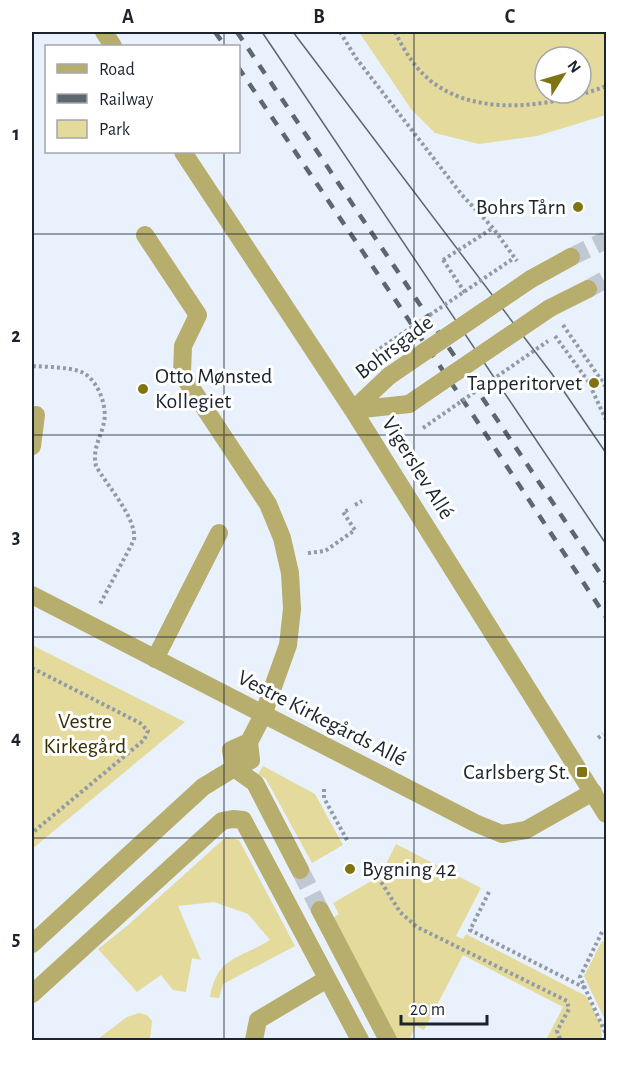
<svg xmlns="http://www.w3.org/2000/svg" width="638" height="1072" viewBox="0 0 638 1072" font-family="'Alegreya Sans',sans-serif">
<style>
.green{fill:#e3da9c;fill-rule:evenodd}
.lines{fill:none;stroke-linecap:round;stroke-linejoin:round}
.minor-tunnel{stroke:#c0c8d3;stroke-width:18;stroke-dasharray:18 9;stroke-linecap:butt}
.path{stroke:#929aa5;stroke-width:4;stroke-dasharray:3 3;stroke-linecap:butt}
.minor{stroke:#b7ad6d;stroke-width:18}
.tram{stroke:#5e6670;stroke-width:1.5}
.rail{stroke:#5e6670;stroke-width:4.5;stroke-dasharray:10 10;stroke-linecap:butt}
.path-bridge{stroke:#929aa5;stroke-width:4;stroke-dasharray:3 3;stroke-linecap:butt}
.minor-bridge{stroke:#b7ad6d;stroke-width:18}
.grid{fill:none;stroke:#1b232d;stroke-width:1.5;stroke-opacity:0.55}
.poi-dot{fill:#807314;stroke:#fff;stroke-width:2}
.labels{text-anchor:middle;dominant-baseline:central;stroke-width:6;stroke-linejoin:round;paint-order:stroke}
.poi-label{font-size:22px;fill:#1b232d;stroke:#fff;text-anchor:end}
.street-label{font-size:22px;fill:#1b232d;stroke:#fff}
.park-label{font-size:22px;fill:#373001;stroke:#fff}
.neatline{fill:none;stroke:#1b232d;stroke-width:2}
.grid-label{font-size:20px;text-anchor:middle;font-weight:bold;fill:#1b232d}
</style>
<rect width="100%" height="100%" fill="#e9f1fd"/>
<path class="green" d="M 359,32 L 606,32 L 606,115 L 537,136 L 479,144 L 435,133 L 411,109 ZM 545,57 L 581,57 L 581,93 L 545,93 Z
M 32,645 L 185,722 L 32,849 Z
M 263,766 L 315,794 L 343,845 L 312,863 L 266,779 L 258,774 Z
M 226,837 L 239,840 L 295,946 L 223,984 L 219,998 L 210,997 C 217,956 240,959 270,940 L 248,914 L 214,902 L 178,906 L 201,960 L 192,958 L 186,992 L 173,990 L 161,975 L 137,992 L 98,949 L 127,926 Z
M 396,844 L 481,888 L 456,936 L 463,939 L 466,934 L 586,996 L 601,1025 L 602,1040 L 546,1040 L 563,1007 L 463,955 L 424,1030 L 416,1026 L 409,1040 L 393,1040 L 331,919 L 339,914 L 333,903 L 380,876 Z
M 602,941 L 606,944 L 606,1022 L 584,976 Z
M 139,1013 L 147,1015 L 152,1021 L 150,1040 L 108,1040 L 98,1039 L 127,1017 Z"/>
<g class="lines">
<path class="minor-tunnel" d="M 571,257 L 606,240
M 588,289 L 606,279
M 300,870 L 320,910"/>
<path class="path" d="M 340,32 L 356,58 L 462,195 L 493,228 L 517,261
M 395,32 C 406,54 419,75 441,88 C 489,117 557,105 606,86
M 443,260 L 466,294
M 563,325 L 606,387
M 555,336 L 588,381 L 606,420
M 33,366 C 48,367 65,367 79,371 C 96,376 108,405 104,422 C 101,438 92,448 96,466 C 107,486 137,518 134,540 L 100,604
M 355,505 L 362,501
M 308,553 L 325,551 L 355,530 L 343,512 L 348,510
M 32,668 L 140,723 L 148,731 L 144,740 L 32,833
M 598,738 L 603,734
M 324,789 L 324,798 L 348,842
M 378,877 L 400,912 L 417,927 L 567,1001 L 569,1009 L 557,1031 L 560,1039 L 563,1040
M 489,892 L 470,930 L 585,988
M 602,932 L 580,977 L 606,1034"/>
<path class="minor" d="M 104,32 L 113,46
M 183,152 L 353,410 L 606,814
M 145,235 L 198,315 L 183,346 L 182,374 L 268,504 L 282,538 L 290,573 L 292,609 L 288,645 L 263,715 L 249,742 L 231,750 L 234,768 L 251,760 L 249,742
M 531,279 L 571,257
M 550,308 L 588,289
M 353,410 L 409,404
M 353,410 L 389,376
M 32,446 L 36,415
M 32,595 L 475,823 L 502,834 L 526,830 L 593,792
M 155,659 L 219,533
M 320,910 L 388,1040
M 32,944 L 203,787 L 234,768 L 255,783 L 300,870
M 32,994 L 222,821 L 233,819 L 243,820 L 360,1040
M 254,1040 L 258,1020 L 327,979"/>
<path class="tram" d="M 262,32 L 606,544
M 293,32 L 552,374 L 606,453"/>
<path class="rail" d="M 215,32 L 225,46
M 237,32 L 606,582
M 238,67 L 479,424 L 606,617"/>
<path class="path-bridge" d="M 443,260 L 493,228
M 375,352 L 514,258
M 423,428 L 548,341"/>
<path class="minor-bridge" d="M 389,376 L 531,279
M 409,404 L 550,308"/>
</g>
<path class="grid" d="M 224,32 L 224,46M 414,32 L 414,1040M 224,152 L 224,1040M 32,234 L 606,234M 32,435 L 606,435M 32,637 L 606,637M 32,838 L 606,838"/>
<g class="poi-dot">
<circle cx="578" cy="207" r="6"/>
<circle cx="594" cy="383" r="6"/>
<circle cx="143" cy="389" r="6"/>
<rect x="576" y="766" width="12" height="12" rx="3"/>
<circle cx="350" cy="869" r="6"/>
</g>
<g class="labels">
<g class="poi-label">
<text x="566" y="207">Bohrs Tårn</text>
<text x="155" y="376" text-anchor="start">Otto Mønsted<tspan x="155" dy="25">Kollegiet</tspan></text>
<text x="582" y="383">Tapperitorvet</text>
<text x="570" y="772">Carlsberg St.</text>
<text x="362" y="869" text-anchor="start">Bygning 42</text>
</g>
<g class="street-label">
<text transform="translate(394 347) rotate(-37)">Bohrsgade</text>
<text transform="translate(418 468) rotate(58)">Vigerslev Allé</text>
<text transform="translate(322 718) rotate(27)">Vestre Kirkegårds Allé</text>
</g>
<g class="park-label">
<text x="85" y="721">Vestre<tspan x="85" dy="25">Kirkegård</tspan></text>
</g>
</g>
<rect width="638" height="1072" fill="none" stroke="#ffffff" stroke-width="66"/>
<rect x="45" y="45" width="195" height="108" fill="#ffffff" stroke="#a4a7ab" stroke-width="1.5"/>
<rect x="57" y="64" width="30" height="9" fill="#b7ad6d" stroke="#a4a7ab" stroke-width="1.5"/>
<text x="99" y="75" font-size="18" fill="#1b232d">Road</text>
<rect x="57" y="94" width="30" height="9" fill="#5e6670" stroke="#a4a7ab" stroke-width="1.5"/>
<text x="99" y="105" font-size="18" fill="#1b232d">Railway</text>
<rect x="57" y="120" width="30" height="18" fill="#e3da9c" stroke="#a4a7ab" stroke-width="1.5"/>
<text x="99" y="135" font-size="18" fill="#1b232d">Park</text>
<g transform="translate(563 75) rotate(53)"><circle r="28" fill="#ffffff" stroke="#a4a7ab" stroke-width="1.5"/>
<path d="M0-4.5L10 22L0 15L-10 22Z" fill="#807314"/>
<text y="-9" font-size="16" font-weight="bold" text-anchor="middle" fill="#1b232d">N</text>
</g>
<path d="M401 1015v9h86v-9" fill="none" stroke="#1b232d" stroke-width="3"/>
<text x="410" y="1015" font-size="18" fill="#1b232d" stroke="#ffffff" stroke-width="4.5" paint-order="stroke">20 m</text>
<rect x="33" y="33" width="572" height="1006" class="neatline"/>
<g class="grid-label">
<text x="128" y="23">A</text>
<text x="319" y="23">B</text>
<text x="510" y="23">C</text>
<text x="16" y="140">1</text>
<text x="16" y="342">2</text>
<text x="16" y="543">3</text>
<text x="16" y="744">4</text>
<text x="16" y="945">5</text>
</g>
</svg>
